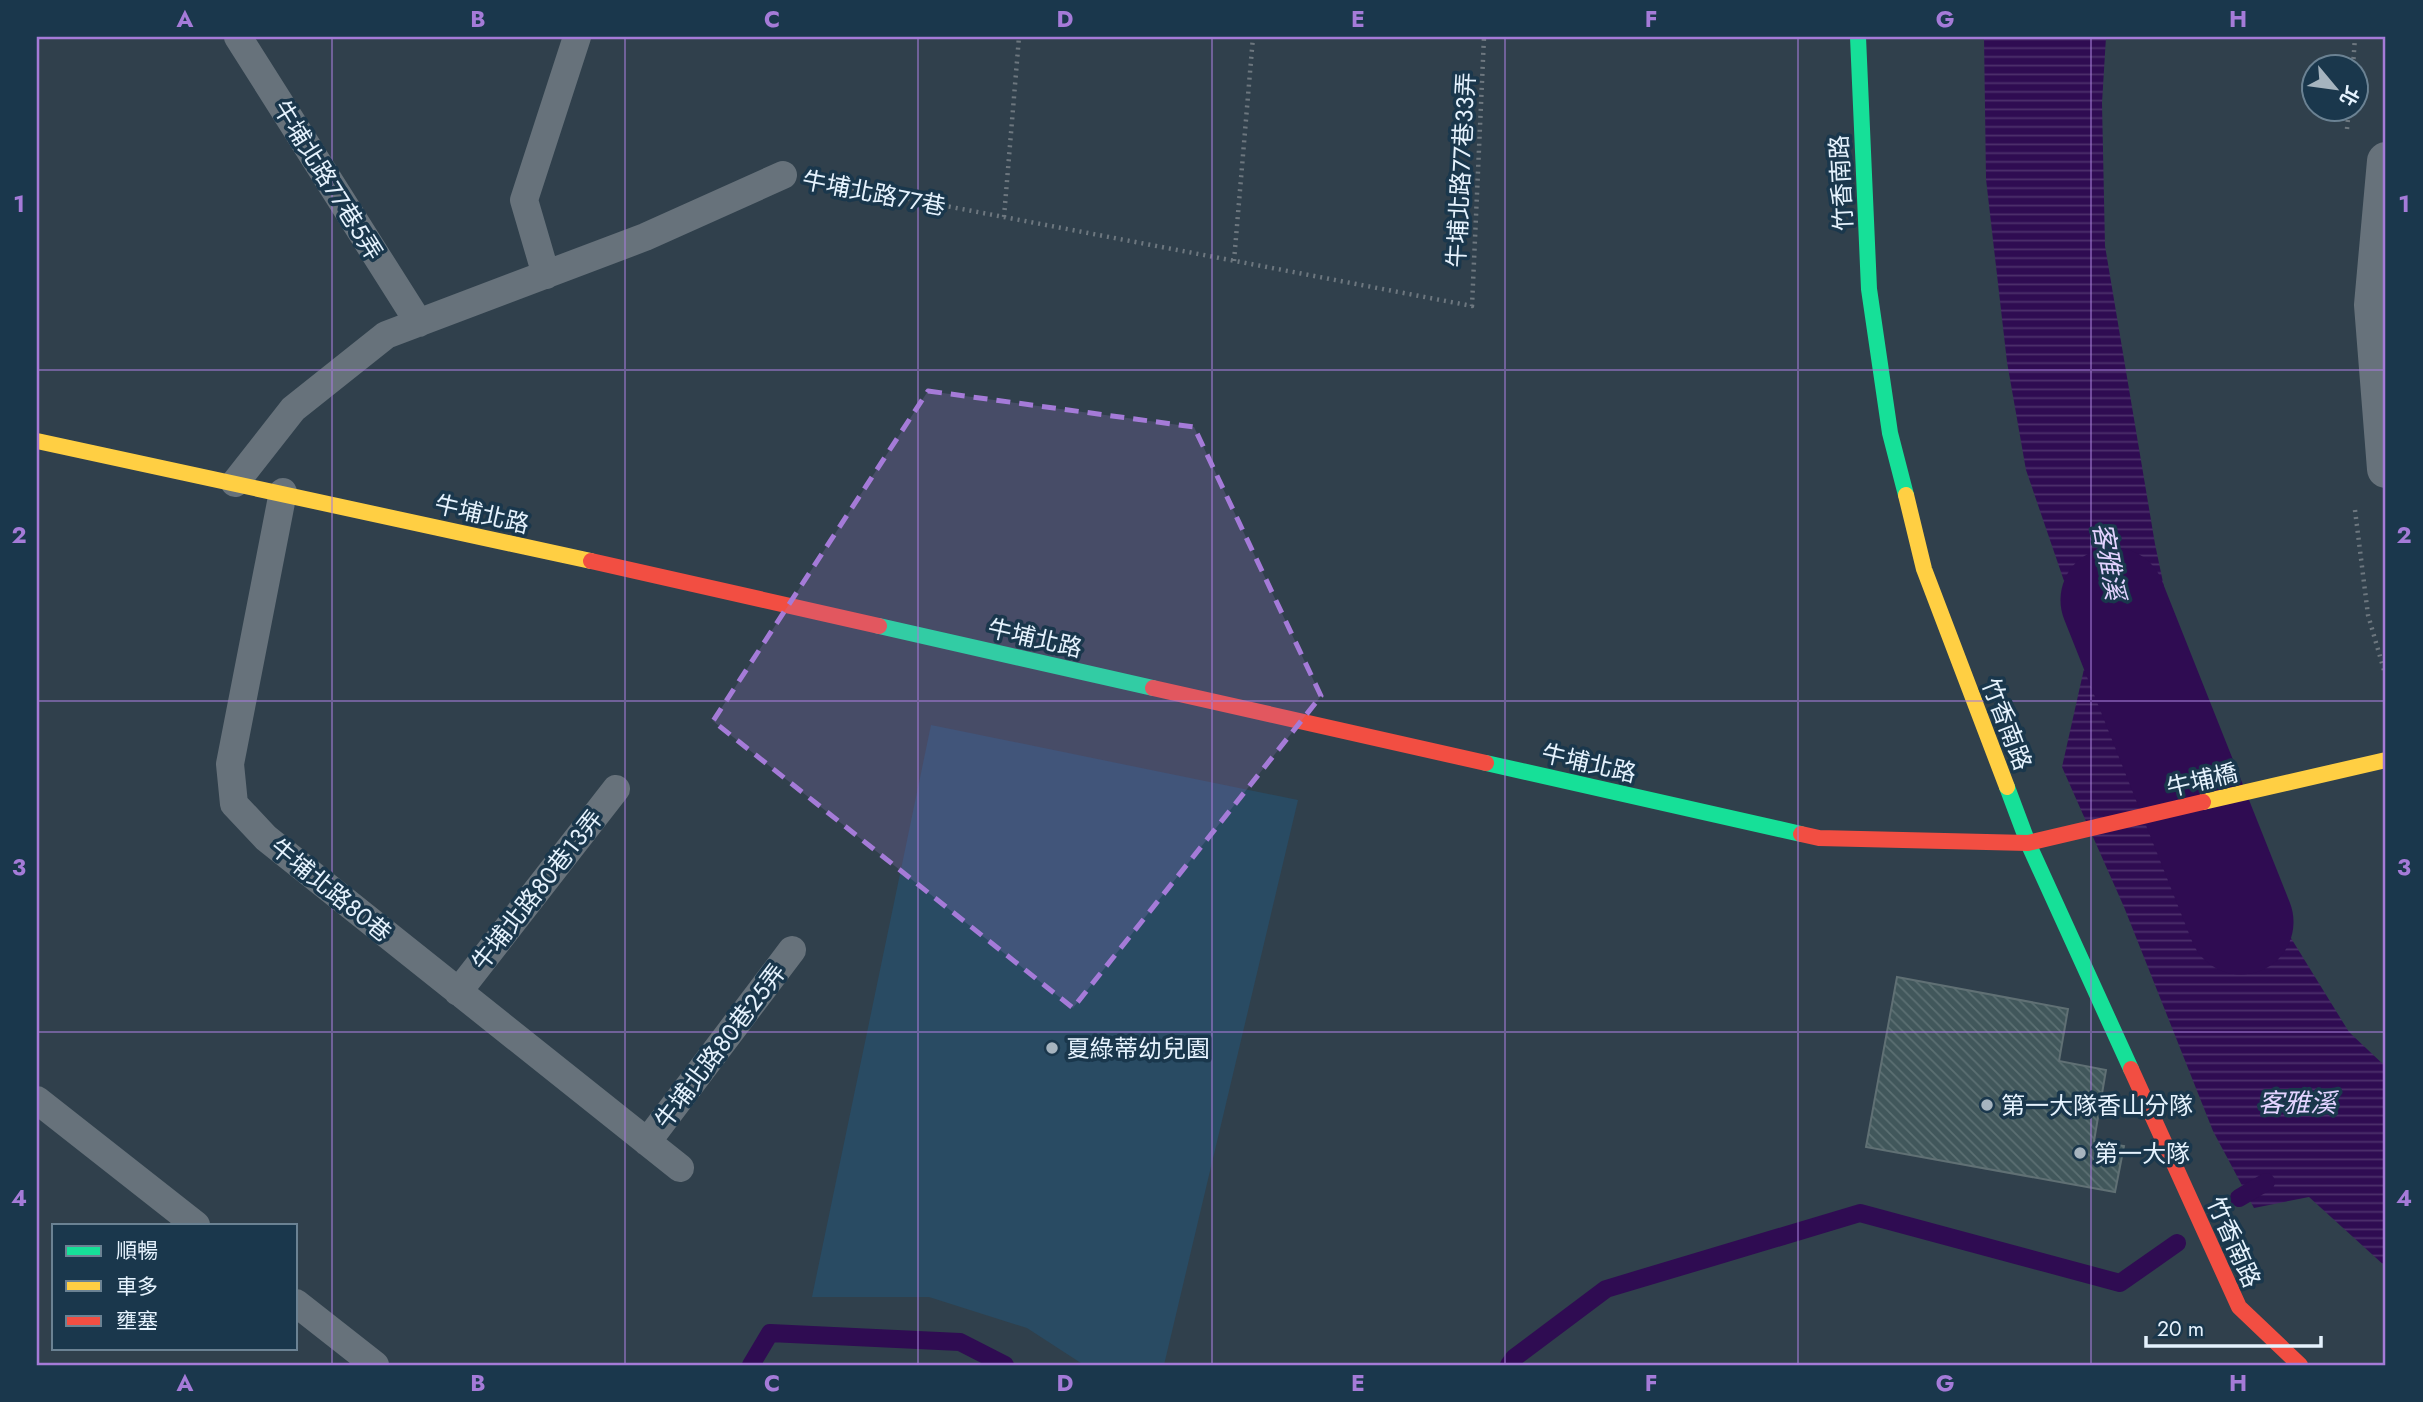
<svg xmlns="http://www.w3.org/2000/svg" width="2423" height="1402" viewBox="0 0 2423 1402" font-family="Jost,'Noto Sans TC',sans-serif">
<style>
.built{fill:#294b63}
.water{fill:url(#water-rules)}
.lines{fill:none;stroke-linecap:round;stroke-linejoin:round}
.stream{stroke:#2f0c52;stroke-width:18}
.river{stroke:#2f0c52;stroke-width:105}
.building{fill:url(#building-back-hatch);stroke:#607074;stroke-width:2}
.path{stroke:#6d777f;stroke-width:4.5;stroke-dasharray:2 5;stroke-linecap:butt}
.lane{stroke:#67727b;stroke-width:28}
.street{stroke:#67727b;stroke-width:38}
.fast{stroke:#16e098;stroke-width:16}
.slow{stroke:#ffcf43;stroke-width:16}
.jam{stroke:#f24e42;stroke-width:16}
.marked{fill:#a57bd8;fill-opacity:0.2;stroke:#a57bd8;stroke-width:5;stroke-dasharray:14 9;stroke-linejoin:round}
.grid{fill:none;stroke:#a57bd8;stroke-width:2;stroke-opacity:0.55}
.poi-dot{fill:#a6b4bf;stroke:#1a374c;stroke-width:2.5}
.labels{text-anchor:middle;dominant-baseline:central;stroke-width:7;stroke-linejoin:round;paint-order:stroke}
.street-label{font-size:24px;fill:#e5f2fd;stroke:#1a374c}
.poi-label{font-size:24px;fill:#e5f2fd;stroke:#1a374c;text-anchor:start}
.water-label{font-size:26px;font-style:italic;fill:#e3d3ff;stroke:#1a374c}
.neatline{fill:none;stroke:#a57bd8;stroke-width:2.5}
.grid-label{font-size:23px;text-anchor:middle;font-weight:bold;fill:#a57bd8}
</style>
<defs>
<pattern id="water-rules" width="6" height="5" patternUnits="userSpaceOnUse" patternTransform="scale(1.75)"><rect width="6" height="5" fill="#2f0c52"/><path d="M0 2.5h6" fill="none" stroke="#4d306c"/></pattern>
<pattern id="building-back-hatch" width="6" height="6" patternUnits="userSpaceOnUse" patternTransform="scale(1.75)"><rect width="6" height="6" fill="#41575b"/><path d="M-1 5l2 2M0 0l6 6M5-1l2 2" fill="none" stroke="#5c7073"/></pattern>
</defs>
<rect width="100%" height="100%" fill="#30404c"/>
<path class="built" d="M 931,725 L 1298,800 L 1164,1365 L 1084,1365 L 1027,1328 L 929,1297 L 812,1297 Z"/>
<path class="water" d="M 1984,37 L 2106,37 L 2102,103 L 2105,246 L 2155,544 L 2183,678 L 2162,751 L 2281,922 L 2349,1032 L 2386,1067 L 2386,1267 L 2309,1197 L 2254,1208 L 2213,1131 L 2124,907 L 2062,767 L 2088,651 L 2026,470 L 2007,362 L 1986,179 Z"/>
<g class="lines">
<path class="stream" d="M 2239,1198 L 2266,1182
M 751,1365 L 770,1333 L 960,1342 L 1005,1365
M 1509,1365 L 1514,1358 L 1606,1289 L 1860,1213 L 2120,1283 L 2177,1243"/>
<path class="river" d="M 2113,600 L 2241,922"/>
</g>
<path class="building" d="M 1897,977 L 2068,1009 L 2059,1061 L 2106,1070 L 2094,1141 L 2124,1146 L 2115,1192 L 1866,1147 Z"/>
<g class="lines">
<path class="path" d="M 2353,66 L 2355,37
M 2347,129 L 2349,108
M 825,183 L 1472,306 L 1484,37
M 1004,217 L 1019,37
M 1234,261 L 1253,37
M 2355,510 L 2368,615 L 2386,677"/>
<path class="lane" d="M 238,37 L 419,323
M 546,275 L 524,200 L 577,37
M 235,483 L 293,409 L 386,335 L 645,237 L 783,175
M 283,492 L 230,764 L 234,804 L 266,838 L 680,1168
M 458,992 L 616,789
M 37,1100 L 196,1225
M 647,1142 L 792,950
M 296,1303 L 375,1365"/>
<path class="street" d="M 2386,161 L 2373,305 L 2386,469"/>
<path class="fast" d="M 1858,37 L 1869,289 L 1890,433 L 1906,495
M 879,626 L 1153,688
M 1486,763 L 1801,834
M 2007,787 L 2028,843 L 2131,1069"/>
<path class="slow" d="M 37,441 L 591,561
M 1906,495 L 1924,569 L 2007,787
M 2203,802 L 2386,760"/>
<path class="jam" d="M 591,561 L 879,626
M 1153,688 L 1486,763
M 1801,834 L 1819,838 L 2028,843 L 2203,802
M 2131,1069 L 2239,1307 L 2300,1365"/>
</g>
<path class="marked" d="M 928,391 L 1194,427 L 1321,696 L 1073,1008 L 713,721 Z"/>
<path class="grid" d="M 332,37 L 332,1365M 625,37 L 625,1365M 918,37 L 918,1365M 1212,37 L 1212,1365M 1505,37 L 1505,1365M 1798,37 L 1798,1365M 2091,37 L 2091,1365M 37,370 L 2386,370M 37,701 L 2386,701M 37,1032 L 2386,1032"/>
<g class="poi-dot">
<circle cx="1052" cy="1048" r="7"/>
<circle cx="1987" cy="1105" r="7"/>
<circle cx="2080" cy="1153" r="7"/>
</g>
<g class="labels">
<g class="street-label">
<text transform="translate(1461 170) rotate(-87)">牛埔北路77巷33弄</text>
<text transform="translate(328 180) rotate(58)">牛埔北路77巷5弄</text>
<text transform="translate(1841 183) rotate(-93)">竹香南路</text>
<text transform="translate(874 193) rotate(11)">牛埔北路77巷</text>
<text transform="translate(482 514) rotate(13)">牛埔北路</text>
<text transform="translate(1035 638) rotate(13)">牛埔北路</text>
<text transform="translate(2007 724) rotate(69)">竹香南路</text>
<text transform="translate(1589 763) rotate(13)">牛埔北路</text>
<text transform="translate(2202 780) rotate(-13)">牛埔橋</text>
<text transform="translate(331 890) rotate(39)">牛埔北路80巷</text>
<text transform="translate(537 890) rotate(-52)">牛埔北路80巷13弄</text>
<text transform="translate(720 1046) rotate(-53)">牛埔北路80巷25弄</text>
<text transform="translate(2234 1242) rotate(66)">竹香南路</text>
</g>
<g class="poi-label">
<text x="1066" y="1048">夏綠蒂幼兒園</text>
<text x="2001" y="1105">第一大隊香山分隊</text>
<text x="2094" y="1153">第一大隊</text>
</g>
<g class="water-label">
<text transform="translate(2109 561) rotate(80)">客雅溪</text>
<text x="2297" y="1103">客雅溪</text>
</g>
</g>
<rect width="2423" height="1402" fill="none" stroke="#1a374c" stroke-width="77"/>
<rect x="52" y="1224" width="245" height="126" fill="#1a374c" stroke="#6b8293" stroke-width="2"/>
<rect x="66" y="1246" width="35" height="10" fill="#16e098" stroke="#6b8293" stroke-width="2"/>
<text x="116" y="1258" font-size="21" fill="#e5f2fd">順暢</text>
<rect x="66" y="1281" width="35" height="10" fill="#ffcf43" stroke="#6b8293" stroke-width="2"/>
<text x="116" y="1294" font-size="21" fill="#e5f2fd">車多</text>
<rect x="66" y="1316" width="35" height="10" fill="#f24e42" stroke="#6b8293" stroke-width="2"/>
<text x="116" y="1328" font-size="21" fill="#e5f2fd">壅塞</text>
<g transform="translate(2335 88) rotate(119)"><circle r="33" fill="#1a374c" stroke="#6b8293" stroke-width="2"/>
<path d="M0-5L12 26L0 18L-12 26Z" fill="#a6b4bf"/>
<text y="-10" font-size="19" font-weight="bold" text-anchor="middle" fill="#e5f2fd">北</text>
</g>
<path d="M2146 1336v10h175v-10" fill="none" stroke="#e5f2fd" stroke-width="3.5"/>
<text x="2157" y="1336" font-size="21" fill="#e5f2fd" stroke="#1a374c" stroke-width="5" paint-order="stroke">20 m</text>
<rect x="38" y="38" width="2346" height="1326" class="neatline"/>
<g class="grid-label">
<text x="185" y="27">A</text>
<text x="478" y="27">B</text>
<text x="772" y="27">C</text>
<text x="1065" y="27">D</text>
<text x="1358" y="27">E</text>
<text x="1651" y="27">F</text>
<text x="1945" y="27">G</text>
<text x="2238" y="27">H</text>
<text x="19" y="212">1</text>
<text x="2404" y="212">1</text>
<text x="19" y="543">2</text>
<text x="2404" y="543">2</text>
<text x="19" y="875">3</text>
<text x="2404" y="875">3</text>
<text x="19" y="1206">4</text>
<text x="2404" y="1206">4</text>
<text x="185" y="1391">A</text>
<text x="478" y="1391">B</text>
<text x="772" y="1391">C</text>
<text x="1065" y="1391">D</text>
<text x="1358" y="1391">E</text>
<text x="1651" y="1391">F</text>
<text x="1945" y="1391">G</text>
<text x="2238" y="1391">H</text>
</g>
</svg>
